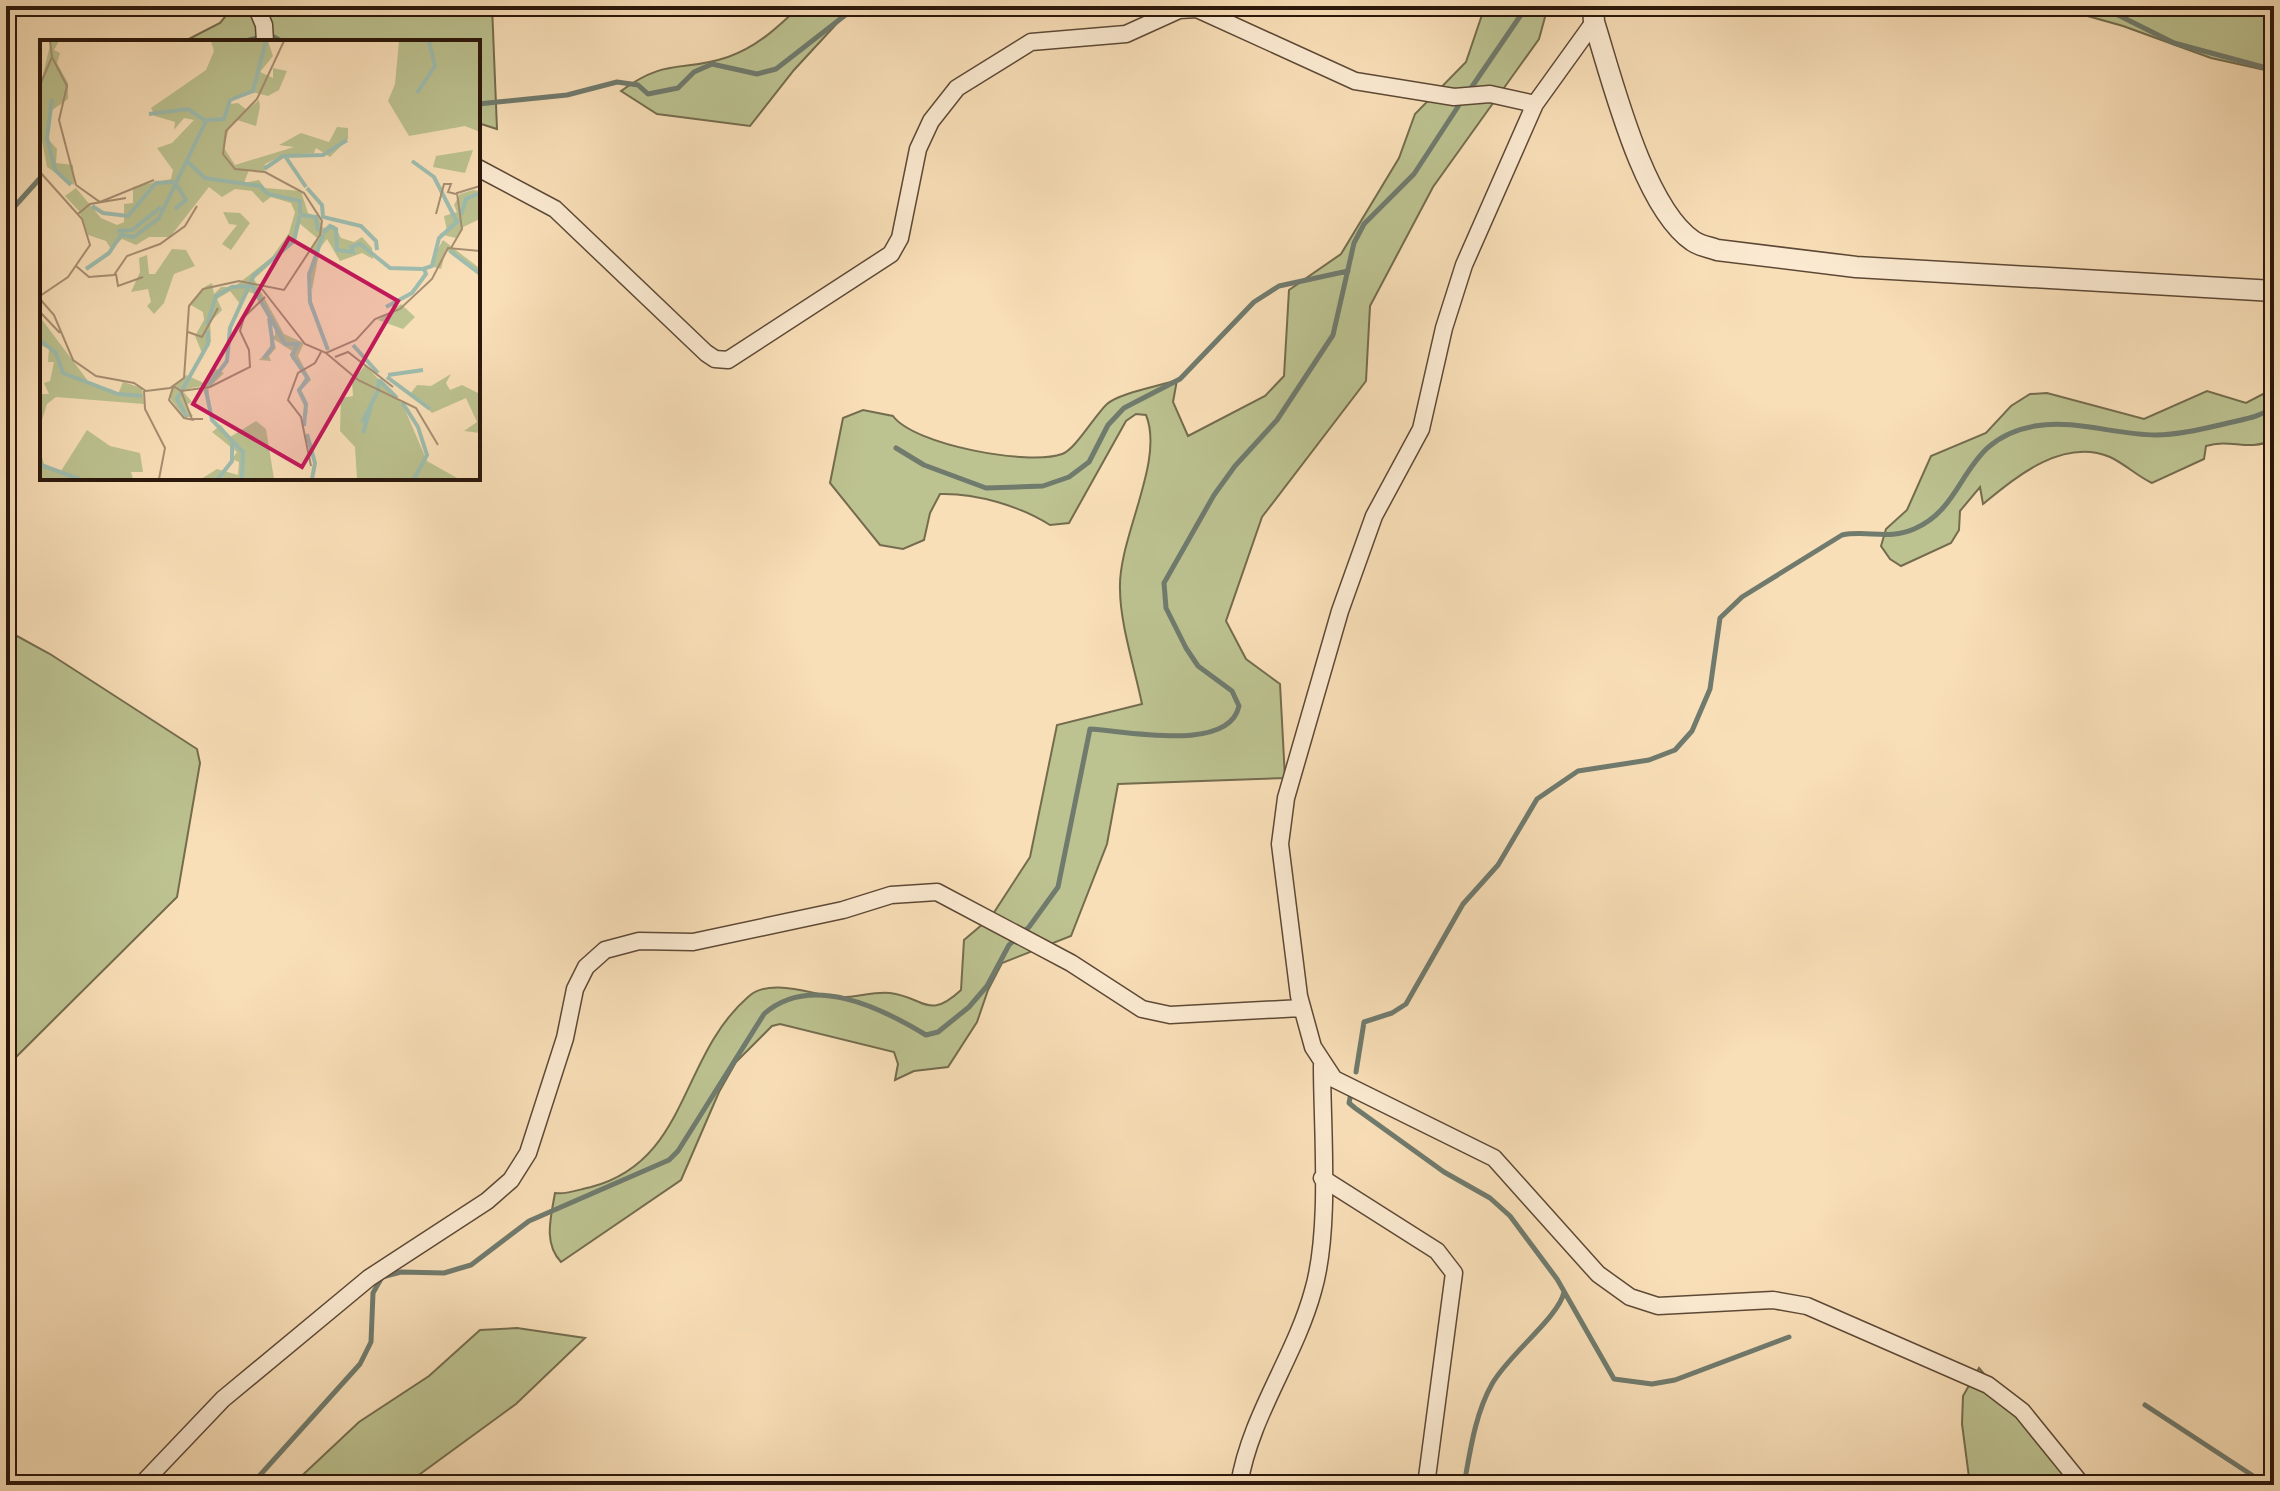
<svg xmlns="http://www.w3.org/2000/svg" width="2280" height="1491" viewBox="0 0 2280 1491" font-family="'Sorts Mill Goudy',serif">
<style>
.green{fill:#bcc290;stroke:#746c4e;stroke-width:2}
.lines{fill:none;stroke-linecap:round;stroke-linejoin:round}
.stream{stroke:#707b6e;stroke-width:5}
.minor-casing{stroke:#5e4936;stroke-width:19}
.tertiary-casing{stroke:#5e4936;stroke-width:23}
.minor{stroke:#fbead1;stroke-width:16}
.tertiary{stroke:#fbead1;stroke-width:20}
.inset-river{fill:none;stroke:#9ebdb0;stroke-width:4}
.inset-road{fill:none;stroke:#a78f73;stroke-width:2}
.view{fill:#c2185b;fill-opacity:0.15;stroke:#c2185b;stroke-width:4}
.inset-edge{fill:none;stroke:#2b170b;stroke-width:4}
</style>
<rect width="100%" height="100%" fill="#f9dfb8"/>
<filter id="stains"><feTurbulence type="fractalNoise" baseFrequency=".0025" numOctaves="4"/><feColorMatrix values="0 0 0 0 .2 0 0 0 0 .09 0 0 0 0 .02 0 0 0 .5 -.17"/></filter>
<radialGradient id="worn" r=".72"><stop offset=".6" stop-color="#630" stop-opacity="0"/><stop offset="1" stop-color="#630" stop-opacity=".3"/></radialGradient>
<path class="green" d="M 234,6 L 278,6 L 283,13 L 492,6 L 497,129 L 478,123 L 478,42 L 183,42 L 220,23 Z
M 800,6 L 853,6 L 794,70 L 750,126 L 657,114 L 621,91 C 667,57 681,73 728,57 C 757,47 778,27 800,6 Z
M 1485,6 L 1548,6 L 1539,39 L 1433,187 L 1370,306 L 1366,381 L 1262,517 L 1226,621 L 1246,659 L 1280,684 L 1285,778 L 1118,784 L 1107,844 L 1071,936 L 1002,963 L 988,990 L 977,1022 L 948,1067 L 914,1071 L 895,1080 L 898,1064 L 894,1052 L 780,1024 L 772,1026 L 736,1062 L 719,1092 L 681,1180 L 561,1262 C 543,1243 551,1217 555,1193 C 567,1195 580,1189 591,1187 C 689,1161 679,1057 748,997 C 769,977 811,994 836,997 C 853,999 872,991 890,993 C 924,997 928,1021 961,990 L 964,940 L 991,917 L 1030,857 L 1057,725 L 1142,704 C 1135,669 1120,624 1120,589 C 1118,538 1165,461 1146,415 L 1136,414 L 1126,421 L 1069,523 L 1050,525 C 1020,506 976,493 940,494 L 930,513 L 924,540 L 903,549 L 880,545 L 830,483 L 843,418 L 863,410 L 893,416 C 914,445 1029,466 1062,454 C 1075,450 1095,415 1107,404 C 1119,393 1160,386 1177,380 L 1173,402 L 1188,436 L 1265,396 L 1284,376 L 1289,290 L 1341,254 L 1399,158 L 1415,114 L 1466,62 Z
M 2052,6 L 2274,6 L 2274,72 L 2211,58 L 2123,26 Z
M 2274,296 L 2274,440 C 2246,452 2232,438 2206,446 L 2204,459 L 2152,483 C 2137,476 2125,464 2110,457 C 2063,437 2016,477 1983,504 L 1980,487 L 1960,511 L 1959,530 L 1951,543 L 1901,566 L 1890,559 L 1881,546 L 1886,529 L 1907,510 L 1931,456 L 1986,433 L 2011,406 L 2030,394 L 2047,393 L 2144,419 L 2207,391 L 2246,403 L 2265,393 Z
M 6,630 L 50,654 L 197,749 L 200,763 L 177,897 L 6,1067 Z
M 517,1328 L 585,1338 L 516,1404 L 405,1485 L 292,1485 L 359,1422 L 429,1376 L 480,1330 Z
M 1979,1368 L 2079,1485 L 1970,1485 L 1962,1424 L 1963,1396 Z"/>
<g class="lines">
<path class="stream" d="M 2100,6 L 2174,43 L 2274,70
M 241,42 L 270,35 L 283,42
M 1469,91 L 1527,6
M 478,104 L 567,95 L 617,82 L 638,85 L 648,94 L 678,88 L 694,72 L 712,64 L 757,74 L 776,69 L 857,6
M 6,216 L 42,176
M 896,448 L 924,465 L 986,488 L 1043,486 L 1069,477 L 1089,462 L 1108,425 L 1124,408 L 1180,379 L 1254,302 L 1279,286 L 1348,271
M 1356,1072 L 1364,1022 L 1392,1013 L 1406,1004 L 1463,904 L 1498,865 L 1537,799 L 1578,771 L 1649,760 L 1675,750 L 1692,731 L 1710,689 L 1720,618 L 1742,597 L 1842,535 C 1866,530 1890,540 1914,529 C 1970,505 1959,439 2035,426 C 2075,419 2116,435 2156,435 C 2180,435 2206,428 2228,423 C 2245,419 2260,417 2274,407
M 1351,1093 L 1349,1103 L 1355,1108 L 1444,1172 L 1490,1198 L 1510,1216 L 1557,1279 L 1614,1379 L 1652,1384 L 1675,1380 L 1789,1337
M 2145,1405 L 2267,1485
M 251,1485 L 360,1364 L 371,1342 L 373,1293 L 382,1277 L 401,1272 L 444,1273 L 471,1265 L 529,1221 L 669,1160 L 678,1151 L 764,1014 C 810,973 880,1007 926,1035 L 938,1032 L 969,1007 L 987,986 L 1009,945 L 1029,927 L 1058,887 L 1090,729 C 1127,731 1229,753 1239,706 L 1232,691 L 1198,666 L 1186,648 L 1166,608 L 1164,583 L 1214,495 L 1235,466 L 1277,420 L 1333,335 L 1354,243 L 1364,224 L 1414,174 L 1463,99
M 1464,1485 C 1470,1452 1475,1414 1492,1384 C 1508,1355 1559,1317 1564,1292"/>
<defs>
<path id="minor" d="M 256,6 L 264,25 L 265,42
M 1594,22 L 1535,104 L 1464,265 L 1444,328 L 1421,429 L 1374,516 L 1340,611 L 1286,798 L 1280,844 L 1299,996 L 1313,1047 L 1334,1079 L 1494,1158 L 1598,1274 L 1630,1297 L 1658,1306 L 1773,1300 L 1807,1306 L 1988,1385 L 2022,1411 L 2082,1485
M 478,168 L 555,209 L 706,353 L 715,359 L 728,360 L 891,254 L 900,238 L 918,149 L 931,121 L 957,88 L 1031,42 L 1126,34 L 1179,10 L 1197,9 L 1355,81 L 1454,97 L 1490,94 L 1535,104
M 1322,1178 L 1437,1251 L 1454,1273 L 1426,1485
M 141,1485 L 223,1399 L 369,1278 L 487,1201 L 511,1180 L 528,1153 L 565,1038 L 575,989 L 586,967 L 605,950 L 639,941 L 693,942 L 843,910 L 891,895 L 937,892 L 1071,963 L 1142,1009 L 1170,1015 L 1301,1008
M 1239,1485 C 1250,1416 1295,1357 1313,1291 C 1331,1230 1322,1130 1322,1065"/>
<path id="tertiary" d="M 1593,6 L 1594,22 C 1612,79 1643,207 1693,241 C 1700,246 1709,247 1717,250 L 1856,267 L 2274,291"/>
</defs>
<use href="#minor" class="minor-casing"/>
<use href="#tertiary" class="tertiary-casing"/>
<use href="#minor" class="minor"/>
<use href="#tertiary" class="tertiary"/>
</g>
<g transform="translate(40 40)">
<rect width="440" height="440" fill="#f9dfb8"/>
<path d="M 11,1 L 19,1 L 14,10 L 20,13 L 17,23 L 28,43 L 28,59 L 11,71 L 8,99 L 17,109 L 16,123 L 33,125 L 34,145 L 7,127 L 0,90 L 0,47 ZM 171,1 L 228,1 L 233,16 L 220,32 L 233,38 L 233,28 L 247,31 L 239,50 L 228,56 L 212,52 L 189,58 L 190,64 L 198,63 L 207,70 L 219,60 L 220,67 L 216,86 L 197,80 L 189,88 L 184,108 L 195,125 L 254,107 L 239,105 L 261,93 L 289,102 L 297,87 L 308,88 L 308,99 L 290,117 L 276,108 L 274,113 L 243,115 L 225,124 L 224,131 L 209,130 L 204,143 L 219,140 L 225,148 L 261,151 L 268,173 L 279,178 L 283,188 L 294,185 L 301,198 L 314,202 L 322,197 L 332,208 L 333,219 L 322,213 L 300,221 L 287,199 L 280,208 L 272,250 L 267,233 L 277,217 L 271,211 L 277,198 L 259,183 L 254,202 L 214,239 L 244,294 L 264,303 L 258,316 L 271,340 L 260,351 L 269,376 L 257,351 L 266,336 L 251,318 L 252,311 L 232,298 L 236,308 L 229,316 L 231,321 L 219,320 L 230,308 L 230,294 L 235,296 L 235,289 L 214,254 L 209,252 L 201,265 L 190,251 L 177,259 L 182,270 L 170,282 L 171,302 L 162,313 L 155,296 L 164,280 L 163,272 L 151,265 L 166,246 L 172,243 L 174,254 L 181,247 L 194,247 L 232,217 L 249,193 L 255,172 L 251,163 L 231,157 L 223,163 L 212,151 L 195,149 L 182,157 L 169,147 L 130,197 L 109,197 L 96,205 L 82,199 L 71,209 L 66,201 L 48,195 L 39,171 L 25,156 L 36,148 L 61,178 L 77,185 L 84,182 L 84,164 L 93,163 L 93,147 L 131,139 L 133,130 L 117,108 L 132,103 L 154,80 L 144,78 L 134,90 L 135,82 L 115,76 L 111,68 L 166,30 L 174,11 ZM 359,1 L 438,1 L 440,92 L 425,86 L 369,96 L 348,61 L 355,44 ZM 433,110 L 425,133 L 393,127 L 396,116 ZM 433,150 L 440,151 L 440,179 L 423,187 L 416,198 L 399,194 L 407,191 L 404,176 L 417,172 L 414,165 L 420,154 ZM 183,172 L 200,173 L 210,183 L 191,210 L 182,204 L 197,185 L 189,184 ZM 403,200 L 438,227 L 438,232 L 406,210 L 401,229 L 394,227 L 391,221 ZM 132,209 L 146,210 L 155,226 L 134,234 L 124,263 L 114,274 L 107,266 L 111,262 L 108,249 L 91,252 L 100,232 L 99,218 L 107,215 L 109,234 L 115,234 ZM 361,264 L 375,277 L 363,289 L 338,280 ZM 0,277 L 51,345 L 78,354 L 83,342 L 102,348 L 104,364 L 16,357 L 7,364 L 0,386 L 0,354 L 9,354 L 4,343 L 10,341 L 14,322 L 8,322 L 9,309 L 0,305 ZM 325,325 L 363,365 L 387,421 L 419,439 L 317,439 L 315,407 L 300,391 L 301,358 L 313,356 L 312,342 ZM 174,328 L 184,333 L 169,348 L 167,361 L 162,346 L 142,350 L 152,362 L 146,365 L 153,376 L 145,378 L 129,357 L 134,345 L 146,335 L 166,344 ZM 411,334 L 406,343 L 410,350 L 422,345 L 440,354 L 440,393 L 424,391 L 437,382 L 426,358 L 392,373 L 371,353 L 377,345 L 391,346 ZM 216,381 L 226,389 L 234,439 L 161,439 L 177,429 L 198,435 L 199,422 L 192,419 L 197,412 L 172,392 L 181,385 L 190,397 ZM 47,390 L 70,406 L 100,413 L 103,432 L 91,432 L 93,439 L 0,439 L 0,410 L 4,424 L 21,431 Z" fill="#bcc290"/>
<path class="inset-river" d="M 377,53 L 395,26 L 389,1M 12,59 L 7,98 L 15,130 L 31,145M 109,74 L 148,69 L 166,81M 167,80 L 184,79 L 190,60 L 213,51 L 226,1M 245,116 L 266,147M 372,121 L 394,137 L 416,180M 148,122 L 165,138 L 220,146 L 228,154 L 260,161 L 260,174M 224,129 L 243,116 L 283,115 L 307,100M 267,148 L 282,165 L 283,177 L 321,186 L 336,201 L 337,210M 52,166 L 63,173 L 88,176 L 116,143 L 134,142M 135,169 L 146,160 L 136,144M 261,175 L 276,177 L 278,191M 421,175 L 426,159 L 440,153M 77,191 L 92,190 L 121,167M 283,193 L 290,186 L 296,189 L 297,210 L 313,212 L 311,207 L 320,204 L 350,228 L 383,229 L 392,226 L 399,198 L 419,180M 283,195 L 269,235 L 270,262 L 288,310M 410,211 L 440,234M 46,229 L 69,213 L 81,195 L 94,197 L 119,178 L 166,81M 212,245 L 245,304 L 258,304 L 252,315 L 268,339 L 259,350 L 266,364 L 264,386M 346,267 L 372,253 L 386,234 L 384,229M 167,285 L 176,256 L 192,247 L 211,246M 0,300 L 16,313 L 23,333 L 78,354 L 102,356M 313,305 L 338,333M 224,318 L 233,306 L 229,278M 348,335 L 383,330M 347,337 L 390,369M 339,340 L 357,358M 169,345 L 187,321 L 190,288 L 214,235 L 254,201 L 260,175M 166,350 L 172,380 L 203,412 L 202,439M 362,362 L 378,387 L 387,415 L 374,439M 147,377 L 137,359 L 168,304 L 168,291M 322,382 L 338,351 L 339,339M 323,393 L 331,367M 267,394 L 275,423 L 272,439M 1,425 L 39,439M 178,439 L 192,421 L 192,403"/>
<path class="inset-road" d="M 12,17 L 27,46 L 19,80 L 36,145M 0,45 L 12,17 L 10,1M 0,132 L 42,179 L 50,205 L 28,237 L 0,256M 36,145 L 60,162 L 114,140M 38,174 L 50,164 L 86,158M 396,174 L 404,144 L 411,144 L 408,152 L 416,154M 411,208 L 422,189 L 417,153 L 440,146M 36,226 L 49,237 L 74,235 L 87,216 L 120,204 L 145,186 L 157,166M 76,234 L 78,246 L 103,237M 222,249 L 265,304 L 286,313 L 316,300 L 335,279 L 360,269 L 392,239 L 408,208 L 440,211M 0,259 L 14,275 L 33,320 L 56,336 L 94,343 L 106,351 L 130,348 L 144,338 L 149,266 L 163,249 L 199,241 L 244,250 L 280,195 L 282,181 L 264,153 L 225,132 L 195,129 L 183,114 L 186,91 L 217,59 L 244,1M 0,272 L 20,293M 148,292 L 162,297 L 178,268M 286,313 L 318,340 L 376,368 L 398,405M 295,317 L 308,312 L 353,347M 133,346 L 141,351 L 152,379 L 163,379M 133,347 L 129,360 L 144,378 L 154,380M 104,351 L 105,369 L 125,408 L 119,439M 141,351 L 170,347 L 210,327 L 209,310 L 200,291 L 204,277 L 225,257M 271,426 L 261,377 L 248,360 L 258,333 L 275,323 L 281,312"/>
<path class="view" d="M 249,198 L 358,261 L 262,427 L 153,364 Z"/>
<rect width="440" height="440" class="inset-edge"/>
</g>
<rect width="2280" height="1491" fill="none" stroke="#f9dfb8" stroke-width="32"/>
<rect x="8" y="8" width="2264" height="1475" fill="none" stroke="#2b170b" stroke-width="4"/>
<rect x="16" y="16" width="2248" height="1459" fill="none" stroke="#2b170b" stroke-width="2"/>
<rect width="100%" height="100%" filter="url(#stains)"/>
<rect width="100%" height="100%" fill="url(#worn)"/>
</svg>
